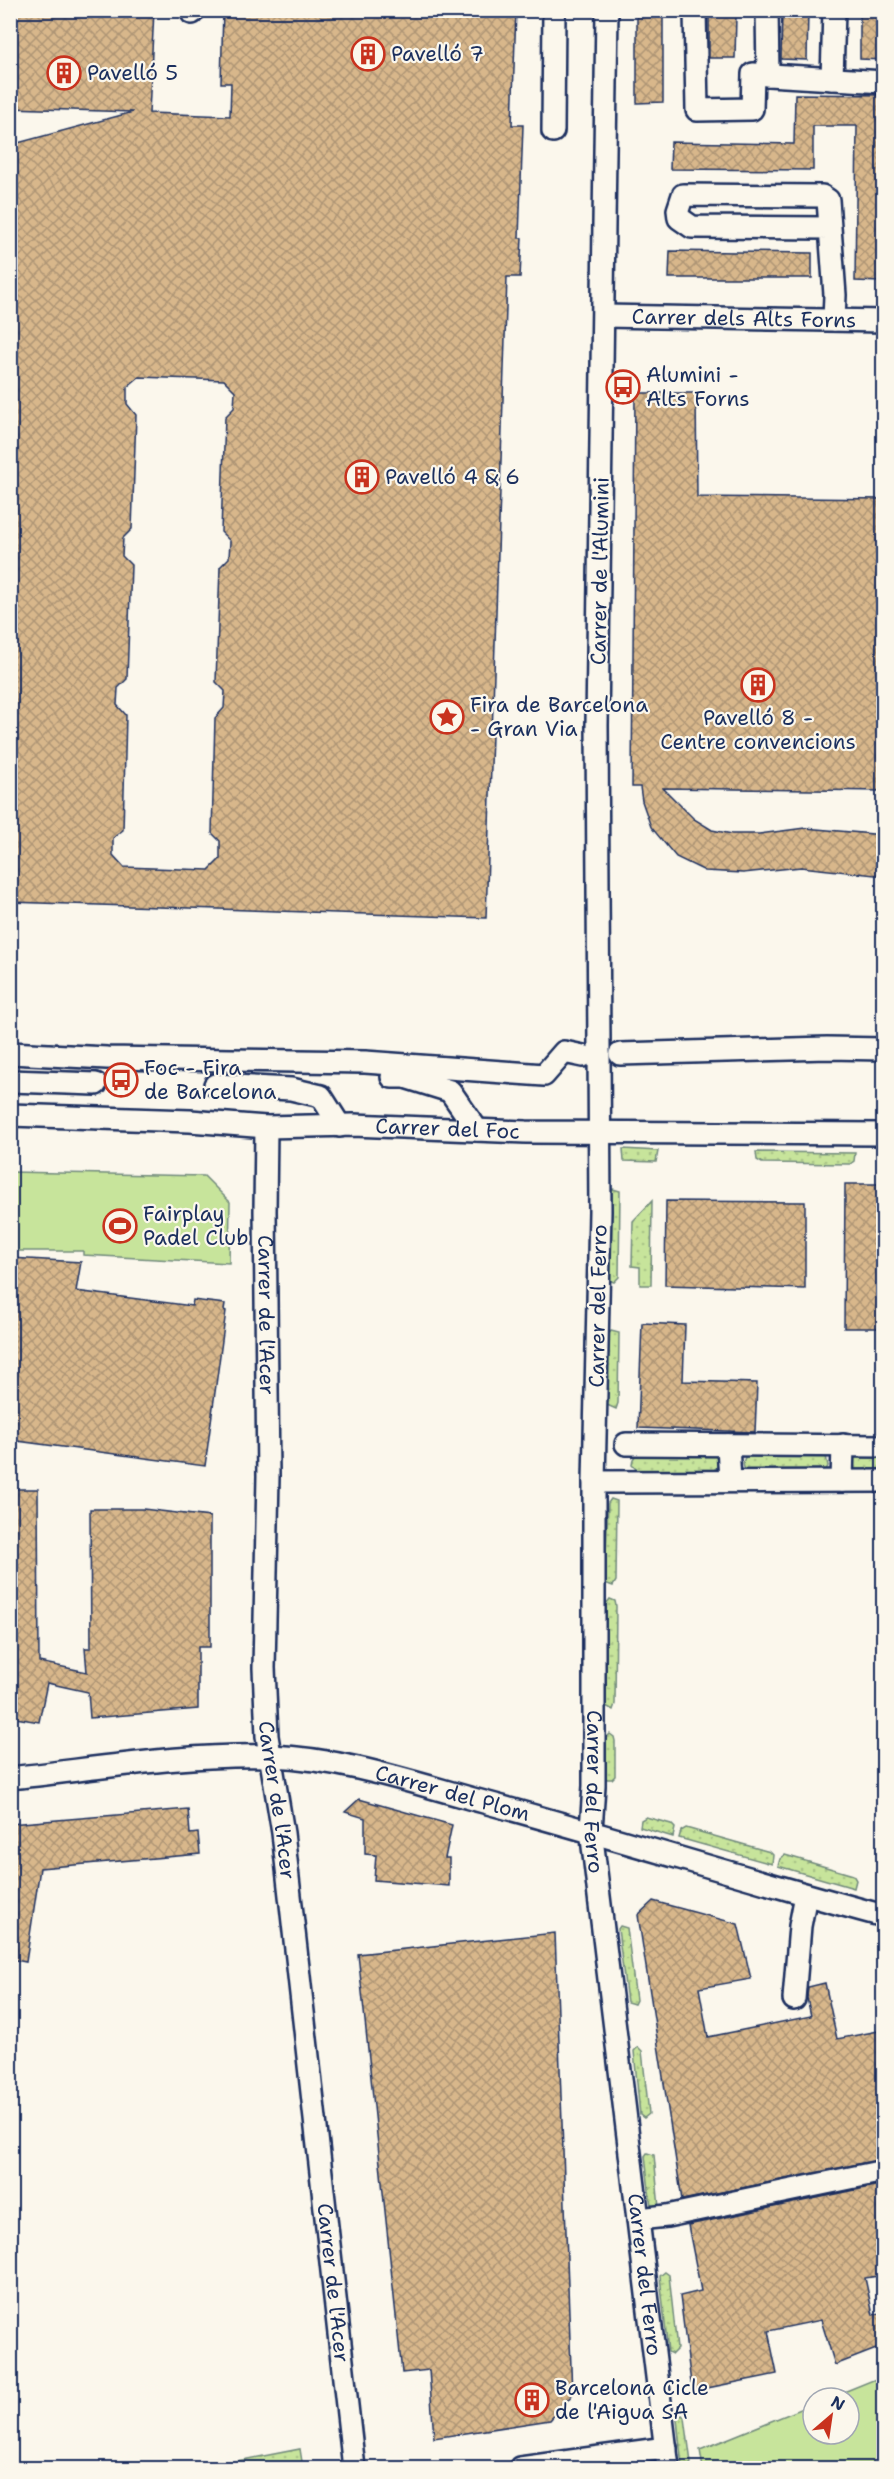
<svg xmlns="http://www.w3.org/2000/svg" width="894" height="2479" viewBox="0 0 894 2479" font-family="'Shantell Sans',sans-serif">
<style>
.grass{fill:url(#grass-dots);stroke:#718a7c;stroke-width:1.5}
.park{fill:#c7e49b;stroke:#718a7c;stroke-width:1.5}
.building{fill:url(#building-cross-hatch);stroke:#1b2f5e;stroke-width:1.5;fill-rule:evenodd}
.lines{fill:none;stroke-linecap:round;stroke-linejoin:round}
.minor-casing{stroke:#1b2f5e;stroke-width:26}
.minor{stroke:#fbf7ec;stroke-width:21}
.labels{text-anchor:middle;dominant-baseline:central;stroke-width:4.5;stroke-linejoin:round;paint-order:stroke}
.poi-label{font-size:21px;fill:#1b2f5e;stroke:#fbf7ec;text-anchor:start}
.street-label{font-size:21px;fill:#1b2f5e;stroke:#fbf7ec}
</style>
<defs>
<pattern id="grass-dots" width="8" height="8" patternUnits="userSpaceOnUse" patternTransform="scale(1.5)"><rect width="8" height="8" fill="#c7e49b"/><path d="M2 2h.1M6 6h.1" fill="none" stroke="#aac488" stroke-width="1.8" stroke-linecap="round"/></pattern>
<pattern id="building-cross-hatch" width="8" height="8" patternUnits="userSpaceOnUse" patternTransform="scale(1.5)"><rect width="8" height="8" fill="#d8b78b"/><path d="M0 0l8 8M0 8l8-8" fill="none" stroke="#ae9575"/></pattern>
</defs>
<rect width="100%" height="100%" fill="#fbf7ec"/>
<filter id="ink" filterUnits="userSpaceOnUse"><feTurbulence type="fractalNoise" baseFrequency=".0167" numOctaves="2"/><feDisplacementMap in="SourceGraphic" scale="12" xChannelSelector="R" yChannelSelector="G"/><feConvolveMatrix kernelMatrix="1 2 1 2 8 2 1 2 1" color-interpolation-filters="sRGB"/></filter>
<g filter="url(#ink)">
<path class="grass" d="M 623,1149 L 658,1151 L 656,1162 L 624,1161 Z
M 756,1152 L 855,1153 L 854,1161 L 850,1164 L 762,1163 L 757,1160 Z
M 613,1189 L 620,1191 L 619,1277 L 614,1282 L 609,1280 L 610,1191 Z
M 652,1201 L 651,1285 L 640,1285 L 640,1267 L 632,1266 L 633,1221 Z
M 611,1331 L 619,1333 L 618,1403 L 616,1409 L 607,1405 L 608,1335 Z
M 638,1452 L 716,1455 L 718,1466 L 709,1475 L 642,1475 L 632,1465 L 633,1459 Z
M 748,1453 L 826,1456 L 828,1466 L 825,1472 L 746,1471 C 741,1464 743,1460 748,1453 Z
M 883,1453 L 883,1476 L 855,1472 C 851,1465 852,1461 857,1454 Z
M 611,1499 L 617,1501 L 616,1581 L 613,1586 L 605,1583 L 608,1503 Z
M 610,1599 L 615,1601 L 616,1606 L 615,1704 L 613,1710 L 606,1706 L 606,1604 Z
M 610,1734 L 614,1737 L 615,1741 L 615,1776 L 612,1779 L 607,1779 L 604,1775 L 605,1739 Z
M 646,1817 L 671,1824 L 675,1828 L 673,1837 L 640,1827 L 641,1820 Z
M 686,1828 L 770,1852 L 773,1855 L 772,1864 L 679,1838 L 681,1831 Z
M 785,1855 L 853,1875 L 856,1880 L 854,1888 L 778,1866 L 780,1859 Z
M 620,1926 L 627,1928 L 636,2000 L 634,2004 L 627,2002 L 618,1929 Z
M 638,2047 L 642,2051 L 649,2114 L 644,2118 L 640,2115 L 634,2051 Z
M 647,2153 L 654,2155 L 659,2208 L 651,2207 L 645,2156 Z
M 665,2272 L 669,2275 L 677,2349 L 672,2354 L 668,2352 L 660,2276 Z
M 682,2415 L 685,2418 L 691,2463 L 686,2468 L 682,2467 L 677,2419 Z
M 300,2449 L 303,2468 L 201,2468 Z"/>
<path class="park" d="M 11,1172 L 204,1176 L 230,1202 L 229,1263 L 83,1255 L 83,1251 L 11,1251 Z
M 883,2376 L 883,2468 L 703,2468 L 700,2450 L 813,2404 L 813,2434 L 849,2434 L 849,2398 L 829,2398 Z"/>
<path class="building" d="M 10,10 L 154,10 L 149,113 L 230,116 L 231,83 L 221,83 L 223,10 L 516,10 L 512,125 L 523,125 L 519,238 L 522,238 L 520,277 L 507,277 L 486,918 L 10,902 L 10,145 L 133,112 L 10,108 ZM 139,377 L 224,380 L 235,391 L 234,408 L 225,417 L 221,532 L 230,541 L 229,558 L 220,567 L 216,682 L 225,691 L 224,708 L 215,718 L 212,833 L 220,841 L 220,859 L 209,870 L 124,867 L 113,855 L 113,838 L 123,830 L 126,715 L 117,705 L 118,688 L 127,679 L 131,565 L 122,556 L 123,538 L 132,529 L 136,415 L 127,404 L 127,387 Z
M 637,10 L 661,10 L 661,15 L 663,16 L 663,102 L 637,103 Z
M 709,10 L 733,10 L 732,14 L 736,15 L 735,58 L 709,58 Z
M 782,10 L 808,10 L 807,60 L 781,59 Z
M 860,10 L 884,10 L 884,60 L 860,59 Z
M 795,94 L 884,95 L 881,282 L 855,281 L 857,126 L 813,126 L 813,170 L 670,169 L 671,142 L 794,144 Z
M 670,251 L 812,253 L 812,278 L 669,278 Z
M 635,393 L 696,393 L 697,497 L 884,499 L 884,791 L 663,788 L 694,819 L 712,830 L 732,834 L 759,834 L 805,828 L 884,835 L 884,876 L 801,867 L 743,873 L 705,871 L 676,857 L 651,827 L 642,801 L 640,787 L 632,787 Z
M 845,1184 L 884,1184 L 884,1328 L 844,1328 Z
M 666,1201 L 805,1202 L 805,1289 L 665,1285 Z
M 10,1258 L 81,1262 L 76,1291 L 192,1306 L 193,1300 L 225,1304 L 224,1310 L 226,1311 L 205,1466 L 10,1440 Z
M 642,1323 L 685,1325 L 683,1381 L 757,1383 L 755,1432 L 638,1428 Z
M 10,1489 L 38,1489 L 39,1662 L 87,1672 L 85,1648 L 91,1648 L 90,1509 L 143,1509 L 210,1517 L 210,1647 L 198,1647 L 198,1709 L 90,1718 L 88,1692 L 47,1683 L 39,1722 L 10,1717 Z
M 359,1799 L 452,1825 L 445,1858 L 449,1858 L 449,1886 L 374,1880 L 376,1855 L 365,1854 L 365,1818 L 345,1812 Z
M 188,1809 L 190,1834 L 198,1833 L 200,1854 L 40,1868 L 26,1962 L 10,1959 L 10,1824 Z
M 653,1901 L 738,1924 L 751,1979 L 699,1988 L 708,2037 L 811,2016 L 807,1998 L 808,1987 L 825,1983 L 837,2039 L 884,2030 L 884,2159 L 682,2200 L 638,1915 Z
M 555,1933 L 572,2395 L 550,2420 L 434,2438 L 429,2370 L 402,2373 L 358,1954 Z
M 884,2184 L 884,2275 L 865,2278 L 873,2315 L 884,2312 L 884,2346 L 835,2365 L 821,2320 L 768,2331 L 777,2374 L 692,2391 L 680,2296 L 701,2291 L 688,2225 Z"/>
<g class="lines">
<defs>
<g id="minor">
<path id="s1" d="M 607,10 L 597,725 L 600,1211 L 594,1482 L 594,1786 L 591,1830 L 668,2468"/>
<path d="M 695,10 L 697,110 L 752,109 L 753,74 L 884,82"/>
<path d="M 767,10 L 768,75"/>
<path d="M 192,13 L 192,10"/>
<path d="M 832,79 L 834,10"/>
<path d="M 553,131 L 554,10"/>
<path d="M 830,228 L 692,227 L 679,218 L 678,210 L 683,195 L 822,196 L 828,200 L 835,295 L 834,320"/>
<path id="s2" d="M 604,316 L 884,321"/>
<path d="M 10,1053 L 107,1058 L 365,1062 L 544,1075 L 564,1052 L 583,1056"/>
<path d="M 620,1054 L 827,1048 L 884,1049"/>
<path d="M 392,1077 L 405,1077 L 450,1091 L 477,1130"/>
<path d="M 10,1081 L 96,1084"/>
<path d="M 215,1085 L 291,1089 L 321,1096 L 340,1126"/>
<path id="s3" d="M 10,1115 L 190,1121 L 266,1127 L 353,1125 L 526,1132 L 884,1134"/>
<path id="s4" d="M 266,1127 L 265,1211 L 268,1476 L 264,1668 L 267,1736 L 283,1833 L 354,2468"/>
<path d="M 626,1444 L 884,1446"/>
<path d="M 728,1445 L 730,1481"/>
<path d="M 842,1481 L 843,1445"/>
<path d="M 594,1482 L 884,1481"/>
<path id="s5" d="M 10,1778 C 95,1769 188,1753 272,1756 C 345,1759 414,1783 484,1802 C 617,1838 749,1880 884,1916"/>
<path d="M 794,1999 L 800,1926 L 806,1895"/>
<path d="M 638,2219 L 667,2216 L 884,2171"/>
<path d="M 520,2468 L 666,2448"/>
</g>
</defs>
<use href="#minor" class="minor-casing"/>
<use href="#minor" class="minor"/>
</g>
</g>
<defs>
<symbol id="building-ring" viewBox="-11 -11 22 22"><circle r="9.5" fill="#fbf7ec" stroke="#c8321e" stroke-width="1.5"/><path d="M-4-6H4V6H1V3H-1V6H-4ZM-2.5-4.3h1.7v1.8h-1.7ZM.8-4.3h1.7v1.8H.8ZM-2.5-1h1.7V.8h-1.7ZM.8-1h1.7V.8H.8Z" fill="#c8321e"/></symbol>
<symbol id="bus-ring" viewBox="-11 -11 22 22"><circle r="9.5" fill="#fbf7ec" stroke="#c8321e" stroke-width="1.5"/><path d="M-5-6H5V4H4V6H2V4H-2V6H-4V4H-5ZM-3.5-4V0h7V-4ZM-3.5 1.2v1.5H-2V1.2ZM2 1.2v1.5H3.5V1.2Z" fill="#c8321e"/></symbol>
<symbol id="sight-ring" viewBox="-11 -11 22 22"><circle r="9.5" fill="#fbf7ec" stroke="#c8321e" stroke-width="1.5"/><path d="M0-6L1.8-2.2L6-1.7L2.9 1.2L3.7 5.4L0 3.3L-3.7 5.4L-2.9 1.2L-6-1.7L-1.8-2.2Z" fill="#c8321e"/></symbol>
<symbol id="stadium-ring" viewBox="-11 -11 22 22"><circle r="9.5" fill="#fbf7ec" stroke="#c8321e" stroke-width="1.5"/><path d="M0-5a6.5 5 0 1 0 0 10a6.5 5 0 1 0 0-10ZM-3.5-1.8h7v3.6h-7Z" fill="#c8321e"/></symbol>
</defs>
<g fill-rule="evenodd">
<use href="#building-ring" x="349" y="35" width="38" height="38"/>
<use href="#building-ring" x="45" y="54" width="38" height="38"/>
<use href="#bus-ring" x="604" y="368" width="38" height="38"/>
<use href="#building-ring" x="343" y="458" width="38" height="38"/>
<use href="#building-ring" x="739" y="666" width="38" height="38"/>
<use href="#sight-ring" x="428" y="698" width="38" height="38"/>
<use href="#bus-ring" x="102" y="1061" width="38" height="38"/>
<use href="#stadium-ring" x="101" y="1207" width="38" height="38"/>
<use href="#building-ring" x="513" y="2381" width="38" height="38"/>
</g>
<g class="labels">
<g class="poi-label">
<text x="391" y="54">Pavelló 7</text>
<text x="87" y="73">Pavelló 5</text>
<text x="646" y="375">Alumini -<tspan x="646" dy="24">Alts Forns</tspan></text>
<text x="385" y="477">Pavelló 4 &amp; 6</text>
<text x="470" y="705">Fira de Barcelona<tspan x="470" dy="24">- Gran Via</tspan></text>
<text x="758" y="718" text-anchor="middle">Pavelló 8 -<tspan x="758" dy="24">Centre convencions</tspan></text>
<text x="144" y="1068">Foc - Fira<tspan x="144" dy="24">de Barcelona</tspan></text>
<text x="143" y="1214">Fairplay<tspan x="143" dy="24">Padel Club</tspan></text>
<text x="555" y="2388">Barcelona Cicle<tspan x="555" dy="24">de l'Aigua SA</tspan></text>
</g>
<g class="street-label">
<text stroke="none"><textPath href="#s2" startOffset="140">Carrer dels Alts Forns</textPath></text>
<text transform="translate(600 571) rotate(-89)">Carrer de l'Alumini</text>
<text stroke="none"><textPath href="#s3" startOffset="438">Carrer del Foc</textPath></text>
<text transform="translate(598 1306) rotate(-89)">Carrer del Ferro</text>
<text stroke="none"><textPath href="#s4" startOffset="188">Carrer de l'Acer</textPath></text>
<text stroke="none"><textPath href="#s1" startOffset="1782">Carrer del Ferro</textPath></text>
<text stroke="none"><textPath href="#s5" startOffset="448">Carrer del Plom</textPath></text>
<text stroke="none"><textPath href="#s4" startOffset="674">Carrer de l'Acer</textPath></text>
<text stroke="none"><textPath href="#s1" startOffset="2268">Carrer del Ferro</textPath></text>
<text stroke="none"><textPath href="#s4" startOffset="1160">Carrer de l'Acer</textPath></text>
</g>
</g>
<rect width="894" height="2479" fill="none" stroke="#fbf7ec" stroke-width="36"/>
<rect x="18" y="18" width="858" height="2443" fill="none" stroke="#1b2f5e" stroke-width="2" filter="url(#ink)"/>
<g transform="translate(831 2416) rotate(29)"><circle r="28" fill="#fbf7ec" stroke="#a1a7b3" stroke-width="1.5"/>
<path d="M0-4.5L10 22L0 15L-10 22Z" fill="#c8321e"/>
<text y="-9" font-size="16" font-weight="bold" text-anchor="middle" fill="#1b2f5e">N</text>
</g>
</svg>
